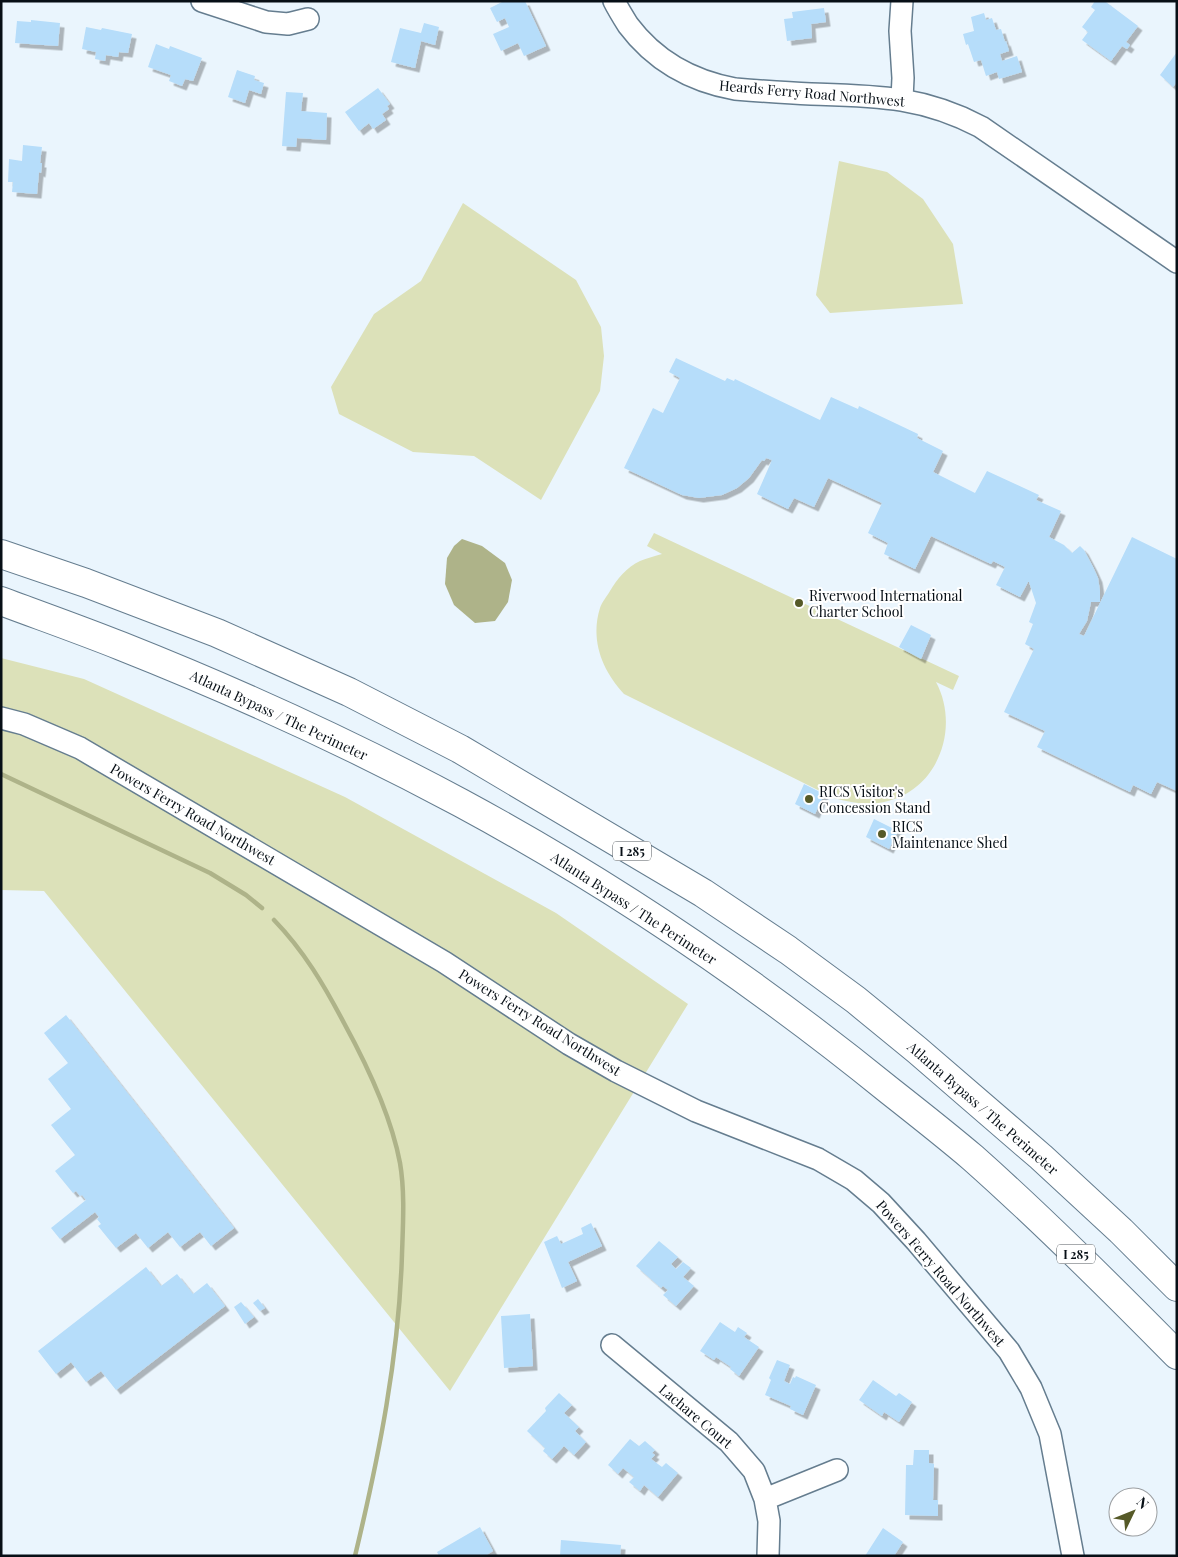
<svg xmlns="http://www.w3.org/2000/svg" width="1178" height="1557" viewBox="0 0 1178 1557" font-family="'Playfair Display',serif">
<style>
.green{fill:#dce1b9}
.water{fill:#aeb389}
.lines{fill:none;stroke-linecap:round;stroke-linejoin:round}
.stream{stroke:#aeb389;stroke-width:4.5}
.building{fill:#b6ddfa;filter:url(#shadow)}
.minor-casing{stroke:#657d8f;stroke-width:24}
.highway-casing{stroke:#657d8f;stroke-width:30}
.minor{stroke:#fff;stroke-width:21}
.highway{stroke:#fff;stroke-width:28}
.poi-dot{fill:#565a28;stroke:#fff;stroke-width:2}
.labels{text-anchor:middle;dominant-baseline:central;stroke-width:4;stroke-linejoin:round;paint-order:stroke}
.shield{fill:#fff;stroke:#51575c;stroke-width:1}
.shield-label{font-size:12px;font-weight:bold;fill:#070f16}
.street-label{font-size:14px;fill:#070f16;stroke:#fff}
.poi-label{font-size:14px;fill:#070f16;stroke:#fff;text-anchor:start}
</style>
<defs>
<filter id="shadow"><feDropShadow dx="4.5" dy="4.5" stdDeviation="0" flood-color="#0004"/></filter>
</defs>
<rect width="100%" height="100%" fill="#eaf5fd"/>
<path class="green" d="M 839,161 L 887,172 L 923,199 L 953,244 L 963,304 L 830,313 L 816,295 Z
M 463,203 L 576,280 L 601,327 L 604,356 L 600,391 L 541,500 L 474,456 L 413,452 L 339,414 L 331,387 L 374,314 L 421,281 Z
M 654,533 L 959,676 L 953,690 L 936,682 C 960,727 939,788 888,801 C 870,806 852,803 834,798 L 624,694 C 602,670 590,640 600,608 C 602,602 607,596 610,591 C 617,579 627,567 640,561 C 647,558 655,556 662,554 L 647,546 Z
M 1,658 L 84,679 L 345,797 L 556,913 L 688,1004 L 450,1391 L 44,891 L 1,890 Z"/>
<path class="water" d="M 462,539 L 482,546 L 505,563 L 512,580 L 508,602 L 495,621 L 475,623 L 454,605 L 445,584 L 447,558 L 454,546 Z"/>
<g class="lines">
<path class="stream" d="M 1,774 L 210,873 L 246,895 L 262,908
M 274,920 C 304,951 324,985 344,1023 C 367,1065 391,1115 400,1163 C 405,1192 403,1224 402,1254 C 399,1356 379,1456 355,1556"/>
</g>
<path class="building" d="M 504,1 L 525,1 L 546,46 L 524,56 L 518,43 L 501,51 L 493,34 L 509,27 L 505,18 L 497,22 L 490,8 Z
M 1095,1 L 1107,1 L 1106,2 L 1138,26 L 1126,42 L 1130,45 L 1127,49 L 1122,46 L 1111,61 L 1082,40 L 1088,32 L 1082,27 L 1095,10 L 1091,7 Z
M 824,8 L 826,22 L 811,24 L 812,38 L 787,41 L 784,19 L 793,18 L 792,12 Z
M 984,13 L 986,20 L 992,18 L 996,30 L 1001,29 L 1005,42 L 1006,41 L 1009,51 L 1000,54 L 1002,61 L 1017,56 L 1022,72 L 999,79 L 997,72 L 986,76 L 981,60 L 974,62 L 968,44 L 966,45 L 963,34 L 974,31 L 971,17 Z
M 31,20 L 60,23 L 58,46 L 15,43 L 17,21 L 31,22 Z
M 424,23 L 439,27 L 435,45 L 421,41 L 415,68 L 391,62 L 400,28 L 421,33 Z
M 86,27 L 101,30 L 102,28 L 132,34 L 128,53 L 119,52 L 118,57 L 106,55 L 105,61 L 95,59 L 96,52 L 82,49 Z
M 156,44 L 169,49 L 170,46 L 202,58 L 193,81 L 185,79 L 182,86 L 169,81 L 171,75 L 148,67 Z
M 1177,52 L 1177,82 L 1173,87 L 1160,75 Z
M 237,70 L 255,76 L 254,80 L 264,83 L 261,94 L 249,90 L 245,103 L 228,97 Z
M 378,88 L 390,104 L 387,106 L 389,109 L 382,114 L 386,120 L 373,129 L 369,123 L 359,131 L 345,112 Z
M 286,92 L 303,93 L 301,111 L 327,113 L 326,140 L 297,138 L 296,147 L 282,146 Z
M 23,145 L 42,147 L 40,163 L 42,163 L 41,173 L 39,172 L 37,194 L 12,192 L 13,182 L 8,182 L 9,159 L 22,161 Z
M 676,358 L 725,381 L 727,378 L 734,381 L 735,379 L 820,420 L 831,397 L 858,409 L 859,406 L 918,434 L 917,438 L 943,451 L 933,472 L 975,493 L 987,471 L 1039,495 L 1036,500 L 1061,511 L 1049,537 L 1064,545 L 1072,553 L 1080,546 L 1084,550 L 1093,567 L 1098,578 L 1100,591 L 1100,602 L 1091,602 L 1087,621 L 1079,634 L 1084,636 L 1132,537 L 1177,559 L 1177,791 L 1157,782 L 1151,794 L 1133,785 L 1130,792 L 1037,747 L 1045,731 L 1004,712 L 1034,649 L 1025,644 L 1033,624 L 1029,622 L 1036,603 L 1029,582 L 1028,582 L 1020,597 L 996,585 L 1005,567 L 993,561 L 991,564 L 931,536 L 915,569 L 884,554 L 888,543 L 868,533 L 882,503 L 828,478 L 814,507 L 794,498 L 788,509 L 757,494 L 772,460 L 766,458 L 764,461 L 762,460 L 749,478 L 737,488 L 722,495 L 699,498 L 682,495 L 624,468 L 653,408 L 663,413 L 680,378 L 669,372 Z
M 911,625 L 931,635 L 921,659 L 899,647 Z
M 804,784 L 824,794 L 815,814 L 795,804 Z
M 874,819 L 898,831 L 889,849 L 866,837 Z
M 66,1015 L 234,1228 L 211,1246 L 200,1232 L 180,1247 L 168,1232 L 148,1248 L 136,1233 L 116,1248 L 98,1226 L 101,1224 L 97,1219 L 99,1217 L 95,1212 L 60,1239 L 51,1228 L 86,1200 L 82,1195 L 80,1196 L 76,1191 L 73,1193 L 55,1171 L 75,1155 L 51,1125 L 71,1109 L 48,1079 L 68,1063 L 44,1033 Z
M 591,1223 L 602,1246 L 568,1262 L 577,1281 L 562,1288 L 544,1242 L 557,1236 L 561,1244 L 583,1234 L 581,1228 Z
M 659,1241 L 678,1257 L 671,1264 L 676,1269 L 683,1262 L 691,1268 L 683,1277 L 694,1286 L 676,1306 L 663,1295 L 668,1290 L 663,1286 L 661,1288 L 636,1266 Z
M 146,1267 L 161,1286 L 177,1274 L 193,1294 L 207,1283 L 225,1306 L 116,1390 L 101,1371 L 86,1382 L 71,1362 L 56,1374 L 38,1351 Z
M 258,1299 L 265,1308 L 260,1311 L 253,1303 Z
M 241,1302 L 254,1317 L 245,1324 L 234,1307 Z
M 530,1314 L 533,1366 L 504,1368 L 501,1316 Z
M 720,1322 L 735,1332 L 738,1327 L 747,1333 L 744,1337 L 759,1347 L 739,1376 L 730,1369 L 731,1367 L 716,1357 L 714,1360 L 700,1351 Z
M 777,1360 L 790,1365 L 784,1381 L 790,1384 L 793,1377 L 795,1378 L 796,1376 L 816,1385 L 803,1415 L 790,1409 L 791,1406 L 765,1395 L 771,1380 L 769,1378 Z
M 873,1380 L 896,1396 L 899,1393 L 912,1402 L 899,1422 L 884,1412 L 882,1416 L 859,1400 Z
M 559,1393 L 572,1405 L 564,1413 L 579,1427 L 575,1431 L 586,1442 L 574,1455 L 564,1446 L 552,1459 L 543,1451 L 545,1448 L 527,1431 L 546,1411 L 545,1408 Z
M 630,1439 L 639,1446 L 645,1441 L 655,1450 L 652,1453 L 655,1455 L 651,1459 L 662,1467 L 666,1463 L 678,1473 L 658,1497 L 644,1485 L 640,1491 L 629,1482 L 634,1477 L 623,1468 L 618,1474 L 608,1465 Z
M 914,1450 L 929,1450 L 929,1463 L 934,1464 L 933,1500 L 938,1500 L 938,1516 L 905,1515 L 906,1465 L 913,1465 Z
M 480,1527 L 493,1551 L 485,1556 L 439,1556 L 437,1552 Z
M 883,1528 L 903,1542 L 894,1556 L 865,1556 Z
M 561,1540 L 621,1545 L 620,1556 L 560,1556 Z"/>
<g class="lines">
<defs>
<path id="minor" d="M 202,1 L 266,22 L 288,24 L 308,19
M 614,1 C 618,9 623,17 628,25 C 655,61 691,81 735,89 C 760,91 786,93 811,94 C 876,96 922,96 981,127 L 1177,262
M 902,1 L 900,31 L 903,78 L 902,99
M 1,718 L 24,724 L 80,748 L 444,962 L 569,1044 L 616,1071 L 696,1111 L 818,1159 L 854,1180 L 881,1203 L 916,1241 L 1009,1351 L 1031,1388 L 1050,1434 L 1073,1556
M 612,1345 L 729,1442 L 754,1471 L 765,1499 L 769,1521 L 768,1556
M 765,1499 L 837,1470"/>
<path id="highway" d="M 1,554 L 86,583 L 217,633 L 349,692 L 460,749 L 703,893 L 788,950 L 856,1000 L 917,1050 L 1041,1157 L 1121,1231 L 1177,1287
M 1,601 C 41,616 81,630 121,646 C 237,692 351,744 461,803 C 613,885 757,983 890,1091 C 918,1113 946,1135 973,1158 C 1044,1221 1111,1288 1177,1355"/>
</defs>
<use href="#minor" class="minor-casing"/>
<use href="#highway" class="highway-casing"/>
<use href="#minor" class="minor"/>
<use href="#highway" class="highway"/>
</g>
<g class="poi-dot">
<circle cx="799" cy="603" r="5"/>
<circle cx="809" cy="799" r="5"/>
<circle cx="882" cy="834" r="5"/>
</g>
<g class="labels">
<g class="shield">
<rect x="613" y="841.5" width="38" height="19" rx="4"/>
<rect x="1057" y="1244.5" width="38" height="19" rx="4"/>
</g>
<g class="shield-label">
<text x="632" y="851">I 285</text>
<text x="1076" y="1254">I 285</text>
</g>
<g class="street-label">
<text transform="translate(812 93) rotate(5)">Heards Ferry Road Northwest</text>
<text transform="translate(279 715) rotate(25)">Atlanta Bypass / The Perimeter</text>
<text transform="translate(193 814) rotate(30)">Powers Ferry Road Northwest</text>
<text transform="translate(634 908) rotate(33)">Atlanta Bypass / The Perimeter</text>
<text transform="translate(540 1022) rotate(32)">Powers Ferry Road Northwest</text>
<text transform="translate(983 1108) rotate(41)">Atlanta Bypass / The Perimeter</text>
<text transform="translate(941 1273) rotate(49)">Powers Ferry Road Northwest</text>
<text transform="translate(696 1416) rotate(40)">Lachare Court</text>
</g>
<g class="poi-label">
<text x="809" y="595">Riverwood International<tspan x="809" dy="16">Charter School</tspan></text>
<text x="819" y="791">RICS Visitor's<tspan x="819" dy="16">Concession Stand</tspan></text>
<text x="892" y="826">RICS<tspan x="892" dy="16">Maintenance Shed</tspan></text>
</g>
</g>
<rect width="1178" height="1557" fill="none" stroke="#070f16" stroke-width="5"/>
<g transform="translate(1133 1512) rotate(47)"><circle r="24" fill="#ffffff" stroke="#9c9fa2"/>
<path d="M0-4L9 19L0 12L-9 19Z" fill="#565a28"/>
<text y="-8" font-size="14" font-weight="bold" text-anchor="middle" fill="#070f16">N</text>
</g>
</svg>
